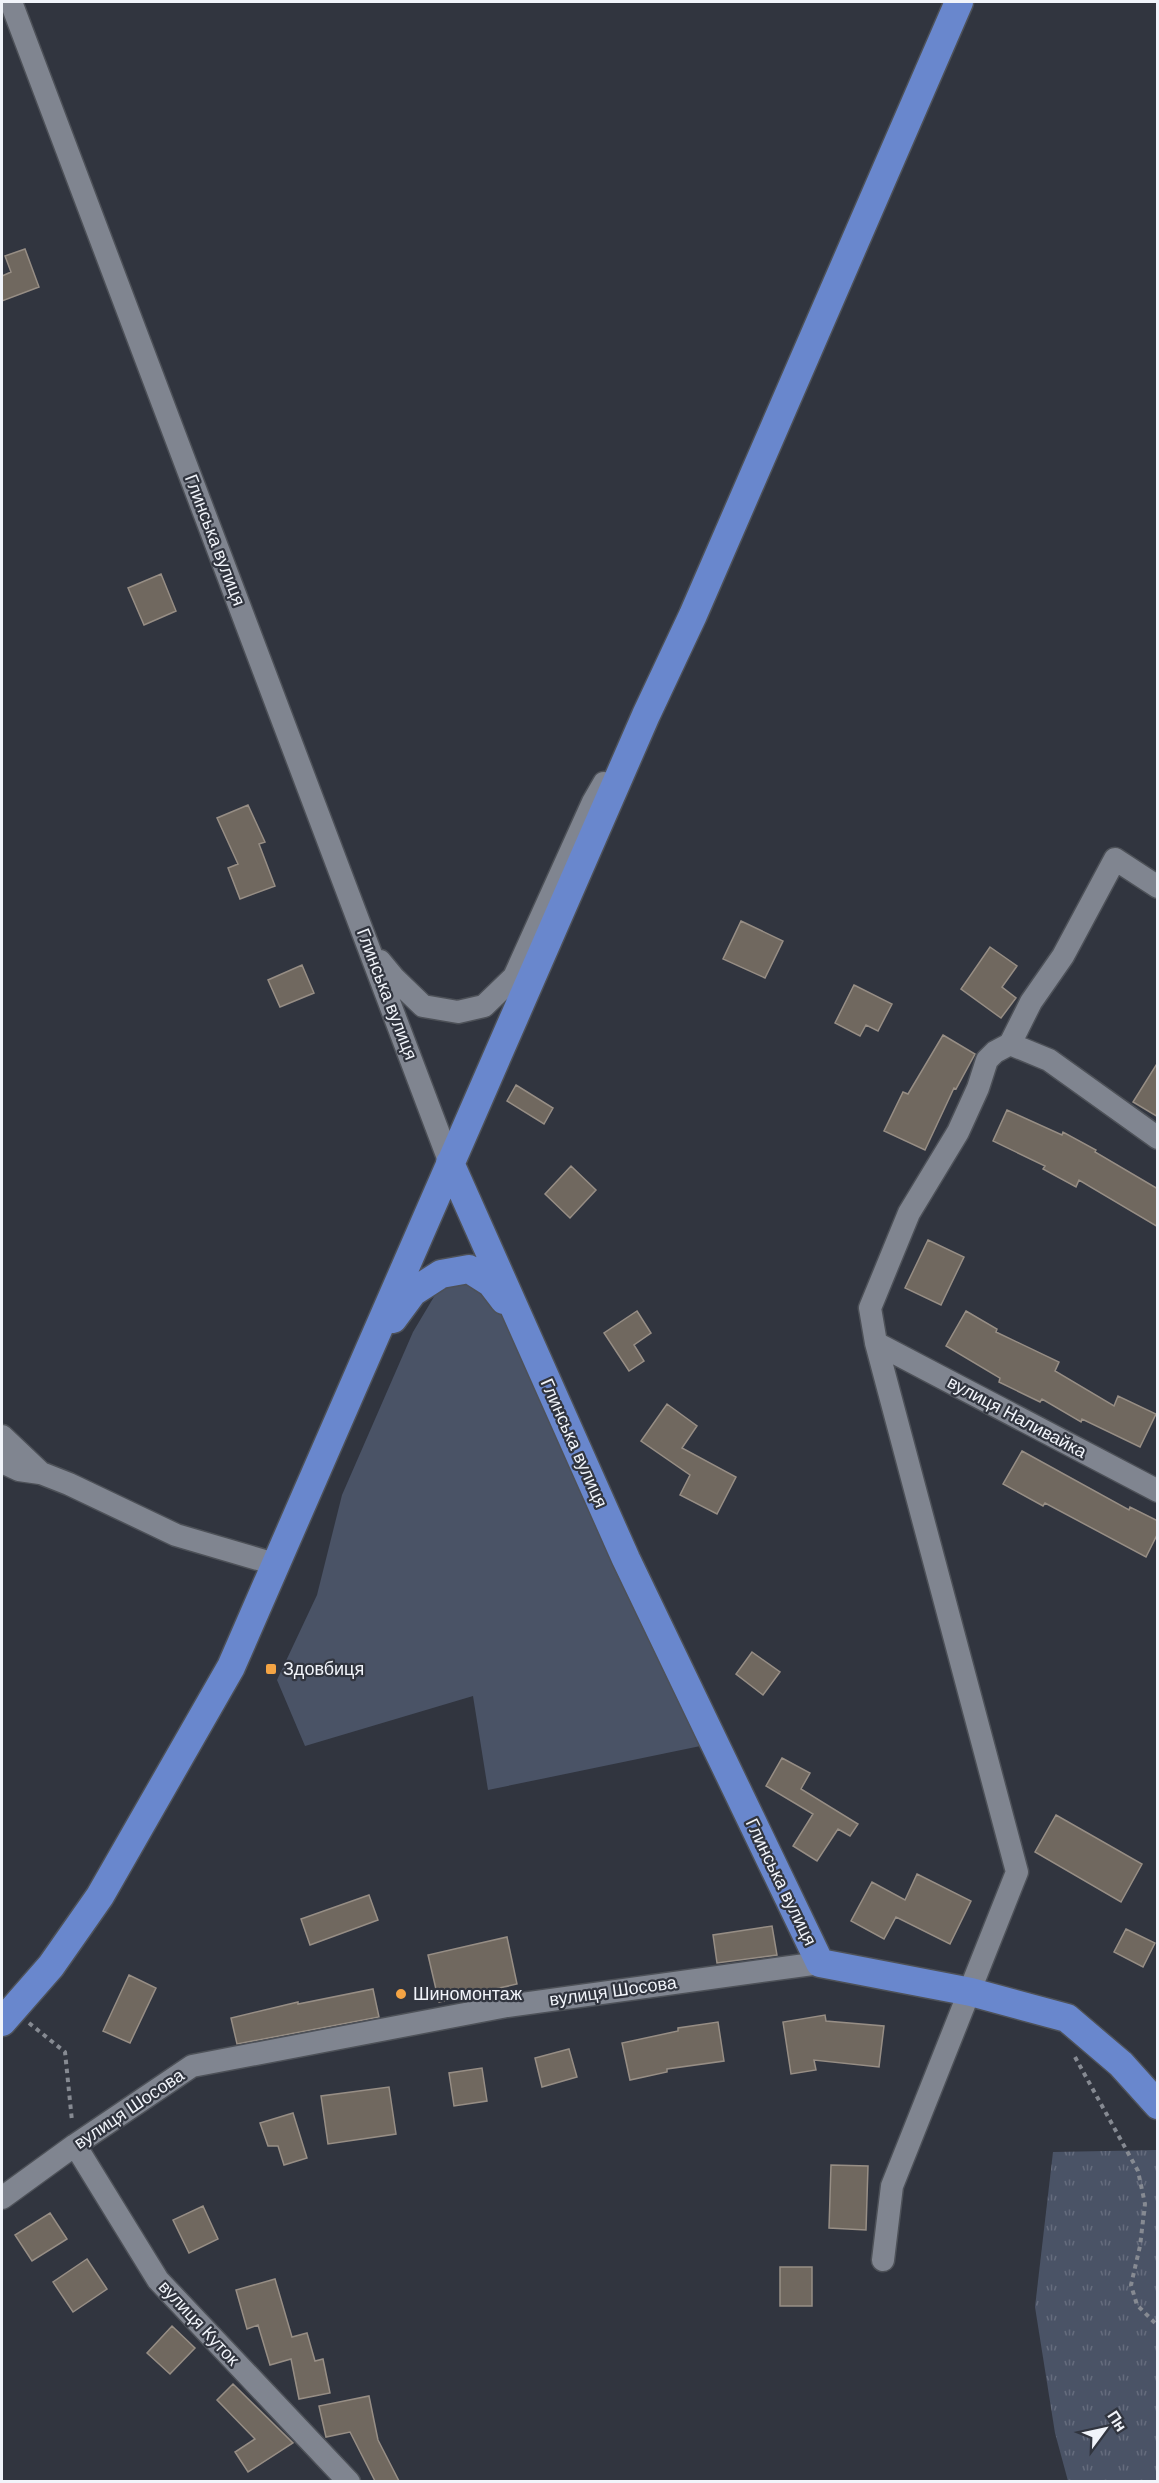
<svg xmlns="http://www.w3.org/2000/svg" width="1159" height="2483" viewBox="0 0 1159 2483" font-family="'DM Sans',sans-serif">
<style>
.grass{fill:url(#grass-tufts)}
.garden{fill:#4a5366}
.building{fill:#70685f;stroke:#978e85;stroke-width:1.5}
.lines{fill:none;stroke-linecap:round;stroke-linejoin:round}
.minor-casing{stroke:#4d5158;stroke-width:25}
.major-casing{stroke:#4d5158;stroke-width:31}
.path{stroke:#868a92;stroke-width:4;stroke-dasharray:4.5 4.5;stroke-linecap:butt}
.minor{stroke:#808590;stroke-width:22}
.major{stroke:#6987cd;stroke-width:28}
.poi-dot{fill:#f4a444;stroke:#31353f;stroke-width:2}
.labels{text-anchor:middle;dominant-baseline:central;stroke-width:4.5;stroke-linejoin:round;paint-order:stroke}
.street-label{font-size:18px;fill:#f1f4fa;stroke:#31353f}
.poi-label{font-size:18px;fill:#f1f4fa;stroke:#31353f;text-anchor:start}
</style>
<defs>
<pattern id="grass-tufts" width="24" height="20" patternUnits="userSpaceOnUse" patternTransform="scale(1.5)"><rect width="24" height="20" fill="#4a5366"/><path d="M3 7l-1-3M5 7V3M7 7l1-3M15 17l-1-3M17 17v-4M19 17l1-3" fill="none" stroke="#656c7d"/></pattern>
</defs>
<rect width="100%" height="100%" fill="#31353f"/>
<path class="grass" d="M 1157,2150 L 1157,2481 L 1068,2481 L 1055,2433 L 1035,2307 L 1053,2152 Z"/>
<path class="garden" d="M 485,1275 L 715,1743 L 488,1790 L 473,1696 L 305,1746 L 277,1680 L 317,1595 L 342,1495 L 413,1332 L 438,1290 L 458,1279 Z"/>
<path class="building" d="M 25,249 L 39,287 L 2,301 L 2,276 L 11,272 L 5,256 Z
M 161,574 L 176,611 L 144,625 L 128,588 Z
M 248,805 L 265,842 L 259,844 L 275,886 L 240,899 L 228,868 L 238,864 L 217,818 Z
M 741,921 L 783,941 L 765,978 L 723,959 Z
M 990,947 L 1017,966 L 1002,987 L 1016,998 L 1001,1018 L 961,989 Z
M 302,965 L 314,993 L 280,1007 L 268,980 Z
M 854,985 L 892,1004 L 878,1031 L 866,1025 L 860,1036 L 835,1023 Z
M 943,1035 L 975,1054 L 956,1089 L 954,1088 L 925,1150 L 884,1131 L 903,1092 L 908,1094 Z
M 1158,1062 L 1158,1117 L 1133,1102 Z
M 516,1085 L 553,1108 L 544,1124 L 507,1101 Z
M 1007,1110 L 1062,1135 L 1063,1132 L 1096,1150 L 1095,1152 L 1158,1189 L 1158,1227 L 1079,1180 L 1076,1187 L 1043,1169 L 1045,1166 L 993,1141 Z
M 571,1166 L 596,1190 L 570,1218 L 545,1194 Z
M 928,1240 L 964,1257 L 941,1305 L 905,1288 Z
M 637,1311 L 651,1333 L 634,1345 L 644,1361 L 629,1371 L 604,1333 Z
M 966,1311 L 997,1329 L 996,1332 L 1059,1362 L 1055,1371 L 1114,1406 L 1118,1396 L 1156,1414 L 1140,1447 L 1082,1419 L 1081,1422 L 1042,1399 L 1040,1402 L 999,1382 L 1000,1378 L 946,1346 Z
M 667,1404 L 697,1426 L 682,1448 L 736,1477 L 717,1514 L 680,1495 L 690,1475 L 641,1441 Z
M 1022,1451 L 1129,1510 L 1130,1507 L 1158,1521 L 1158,1533 L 1146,1557 L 1045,1503 L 1043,1506 L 1003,1484 Z
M 752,1652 L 780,1672 L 763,1695 L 736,1674 Z
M 782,1758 L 810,1773 L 801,1789 L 858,1824 L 850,1836 L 838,1829 L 817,1861 L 793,1846 L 813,1814 L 766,1786 Z
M 1056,1815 L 1142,1864 L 1121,1902 L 1035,1852 Z
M 917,1874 L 971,1901 L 950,1944 L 896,1917 L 884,1939 L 851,1921 L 872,1882 L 905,1900 Z
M 369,1895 L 378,1920 L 310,1945 L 301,1919 Z
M 772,1926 L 777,1955 L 717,1963 L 713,1935 Z
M 1126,1929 L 1155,1943 L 1143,1967 L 1114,1952 Z
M 507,1937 L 517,1984 L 439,2002 L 428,1955 Z
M 129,1975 L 156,1988 L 130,2043 L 103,2031 Z
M 373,1989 L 379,2017 L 237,2044 L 231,2018 L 298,2002 L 298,2004 Z
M 825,2015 L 826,2021 L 884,2026 L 879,2067 L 814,2060 L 816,2070 L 791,2074 L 783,2022 Z
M 718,2022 L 724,2061 L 667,2069 L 667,2072 L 630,2080 L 622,2043 L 678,2031 L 678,2028 Z
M 569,2049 L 577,2077 L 542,2087 L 535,2058 Z
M 482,2068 L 487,2101 L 454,2106 L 449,2073 Z
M 389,2087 L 396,2134 L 328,2144 L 321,2096 Z
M 293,2113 L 307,2158 L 284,2165 L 278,2146 L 268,2146 L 260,2123 Z
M 831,2165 L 868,2166 L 866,2230 L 829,2228 Z
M 203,2206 L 218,2239 L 189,2253 L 173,2220 Z
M 50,2213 L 67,2239 L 32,2261 L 15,2235 Z
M 87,2259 L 107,2289 L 73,2312 L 53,2282 Z
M 780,2267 L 812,2267 L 812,2306 L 780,2306 Z
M 275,2279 L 292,2337 L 307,2333 L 315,2361 L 323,2359 L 330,2393 L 299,2399 L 291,2359 L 270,2365 L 258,2325 L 247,2329 L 236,2290 Z
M 172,2326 L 195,2348 L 170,2374 L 147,2353 Z
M 233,2384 L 293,2443 L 248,2472 L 235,2452 L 255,2439 L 217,2400 Z
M 369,2396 L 378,2440 L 399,2481 L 375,2481 L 350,2432 L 326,2437 L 319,2406 Z"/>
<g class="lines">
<defs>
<path id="minor" d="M 11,2 L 450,1163
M 380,961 L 394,978 L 423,1006 L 458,1012 L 484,1006 L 514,977 L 593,802 L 604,783
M 1010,1044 L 1031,1002 L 1063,956 L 1115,859 L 1158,887
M 876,1343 L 1158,1491
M 2,1436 L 41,1473 L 69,1484 L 176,1535 L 275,1564
M 2,1462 L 19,1470 L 40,1473
M 75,2145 L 158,2280 L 349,2482
M 2,2198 L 75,2145 L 192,2066 L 507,2006 L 820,1963
M 883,2260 L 892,2186 L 1017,1872 L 876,1343 L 870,1308 L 909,1213 L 958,1132 L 978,1088 L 987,1060 L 995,1052 L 1010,1044 L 1049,1060 L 1158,1138"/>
<path id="major" d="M 450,1163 L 626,1559 L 820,1963 L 971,1992 L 1067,2018 L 1121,2064 L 1158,2105
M 393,1319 L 413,1292 L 441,1274 L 469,1269 L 491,1283 L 504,1300
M 2,2022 L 51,1966 L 100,1896 L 231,1667 L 646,715 L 693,615 L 959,2"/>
</defs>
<use href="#minor" class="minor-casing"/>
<use href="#major" class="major-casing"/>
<path class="path" d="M 29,2023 L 65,2052 L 72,2121
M 1075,2057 L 1138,2171 L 1145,2204 L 1140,2246 L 1131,2285 L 1137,2305 L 1158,2326"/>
<use href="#minor" class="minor"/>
<use href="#major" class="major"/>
</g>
<g class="poi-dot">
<rect x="265" y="1663" width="12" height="12" rx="3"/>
<circle cx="401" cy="1994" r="6"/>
</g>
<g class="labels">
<g class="street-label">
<text transform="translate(215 540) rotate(69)">Глинська вулиця</text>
<text transform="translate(387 994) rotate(69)">Глинська вулиця</text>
<text transform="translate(1017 1417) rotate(28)">вулиця Наливайка</text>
<text transform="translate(574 1443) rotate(66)">Глинська вулиця</text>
<text transform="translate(781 1882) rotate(64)">Глинська вулиця</text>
<text transform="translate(613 1991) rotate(-8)">вулиця Шосова</text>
<text transform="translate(129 2109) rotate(-34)">вулиця Шосова</text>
<text transform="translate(199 2323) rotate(47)">вулиця Куток</text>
</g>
<g class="poi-label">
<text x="283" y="1669">Здовбиця</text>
<text x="413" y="1994">Шиномонтаж</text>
</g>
</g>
<rect width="1159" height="2483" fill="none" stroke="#f1f4fa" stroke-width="6"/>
<g transform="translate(1105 2429) rotate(57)" stroke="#31353f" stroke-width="4.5" paint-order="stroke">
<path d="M0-4.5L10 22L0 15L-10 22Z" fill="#f1f4fa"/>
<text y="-9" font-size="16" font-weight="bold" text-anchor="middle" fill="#f1f4fa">Пн</text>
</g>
</svg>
